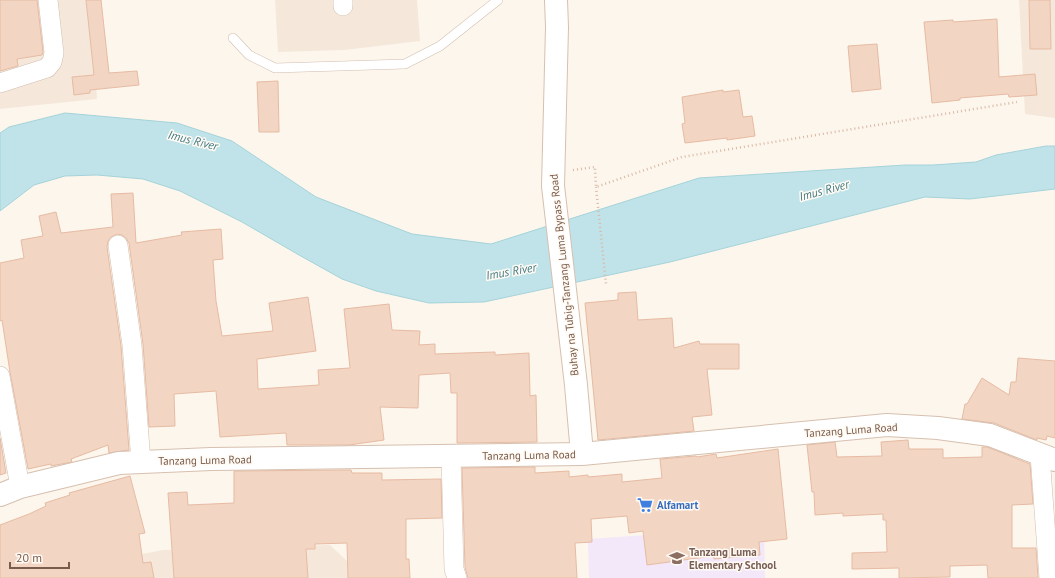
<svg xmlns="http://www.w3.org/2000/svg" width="1055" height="578" viewBox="0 0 1055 578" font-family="'PT Sans',sans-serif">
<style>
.residential{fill:#f5e8da}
.education{fill:#f3e8fa}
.water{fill:#bfe3e8;stroke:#a5d3da}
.building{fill:#f3d5c3;stroke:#e6bba3}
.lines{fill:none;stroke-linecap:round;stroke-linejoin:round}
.lane-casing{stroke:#d1beb0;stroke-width:10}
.street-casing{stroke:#d1beb0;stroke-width:20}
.secondary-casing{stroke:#d6c0b0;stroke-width:24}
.path{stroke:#d9b8a5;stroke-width:2.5;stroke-dasharray:1 3;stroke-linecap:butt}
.lane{stroke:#fff;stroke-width:9}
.street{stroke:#fff;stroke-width:19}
.secondary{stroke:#fff;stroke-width:22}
.labels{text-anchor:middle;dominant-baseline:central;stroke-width:3;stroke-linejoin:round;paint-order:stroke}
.street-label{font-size:11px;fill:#7a5c4d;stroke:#fffaf3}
.shop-label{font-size:11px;font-weight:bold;fill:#366cbe;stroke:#fffaf3;text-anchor:start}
.education-label{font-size:11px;font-weight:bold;fill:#785e54;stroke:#fffaf3;text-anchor:start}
.water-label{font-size:12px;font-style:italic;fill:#437c86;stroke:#fffaf3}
</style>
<rect width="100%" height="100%" fill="#fdf6ec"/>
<path class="residential" d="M 0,0 L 91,0 L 97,99 L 0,109 Z
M 275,0 L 417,0 L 420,41 L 345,50 L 278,52 Z
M 1019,0 L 1055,0 L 1055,118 L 1025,114 Z
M 330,545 L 365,578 L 49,578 L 122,558 L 163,550 Z"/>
<path class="education" d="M 764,527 L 765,578 L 589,578 L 588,539 Z"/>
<path class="water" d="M 65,113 L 177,123 L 232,141 L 316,197 L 412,234 L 491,244 L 699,178 L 905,165 L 933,165 L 976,162 L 996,155 L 1046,146 L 1055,146 L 1055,189 L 970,199 L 925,197 L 670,262 L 484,302 L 429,303 L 376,291 L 342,279 L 299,255 L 242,222 L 180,191 L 143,179 L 97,175 L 65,176 L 34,185 L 0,211 L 0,133 L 9,127 Z"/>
<path class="building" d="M 0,0 L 37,0 L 43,52 L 42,55 L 17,59 L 18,66 L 0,71 Z
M 86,0 L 101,0 L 109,73 L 137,71 L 139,85 L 90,90 L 90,93 L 74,95 L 72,77 L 94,75 Z
M 1029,0 L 1050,0 L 1051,49 L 1030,49 Z
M 997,19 L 999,77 L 1035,74 L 1037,95 L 1009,97 L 1008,94 L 960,98 L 960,100 L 932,103 L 924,22 L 953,20 L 953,22 Z
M 877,44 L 881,89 L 852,92 L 848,46 Z
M 278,81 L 279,132 L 259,132 L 257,82 Z
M 723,90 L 723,92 L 739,90 L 743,117 L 752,116 L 755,136 L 727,140 L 727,138 L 685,143 L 682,124 L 685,123 L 682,97 Z
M 133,193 L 136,243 L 182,235 L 181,232 L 221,229 L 223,259 L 213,260 L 216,301 L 222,336 L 273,331 L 269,303 L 308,297 L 316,351 L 257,359 L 258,389 L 319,385 L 318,370 L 350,368 L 344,309 L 389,304 L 392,330 L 420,331 L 419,345 L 435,344 L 435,354 L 495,352 L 495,355 L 529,353 L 530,396 L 536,395 L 537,442 L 457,443 L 457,393 L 451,393 L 450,373 L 419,375 L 418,408 L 380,407 L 384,440 L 349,445 L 287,445 L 286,433 L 220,437 L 216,391 L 174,394 L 175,426 L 149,427 L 143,344 L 129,243 L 126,238 L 122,235 L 117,234 L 111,237 L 108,241 L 107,247 L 121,346 L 129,450 L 109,453 L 108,445 L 71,459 L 72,462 L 51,466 L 51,464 L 28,469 L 10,372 L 2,320 L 0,321 L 0,263 L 24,258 L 21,240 L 43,236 L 39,216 L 56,212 L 61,233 L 113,227 L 111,194 Z
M 636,292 L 638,320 L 672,318 L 674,348 L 699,341 L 700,344 L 739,344 L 739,369 L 707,369 L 712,415 L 692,417 L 694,431 L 598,440 L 585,303 L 618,300 L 618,293 Z
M 1018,358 L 1055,361 L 1055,438 L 1047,436 L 1046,440 L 1037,438 L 1037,440 L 994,423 L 962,419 L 965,404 L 967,404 L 982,378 L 1009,395 L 1011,382 L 1016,382 Z
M 0,438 L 6,473 L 0,475 Z
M 908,440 L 909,449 L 943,449 L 943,458 L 982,457 L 982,447 L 987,447 L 1030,464 L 1033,504 L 1012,505 L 1012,548 L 1036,548 L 1038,578 L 988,578 L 987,565 L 950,566 L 950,577 L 899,578 L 899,568 L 852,569 L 852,553 L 887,552 L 886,520 L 883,520 L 883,514 L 843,516 L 843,513 L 815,515 L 814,492 L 812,492 L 807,445 L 835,442 L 837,457 L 882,456 L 881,442 Z
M 778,449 L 787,539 L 759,542 L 760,555 L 714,559 L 713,556 L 647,565 L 643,531 L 629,533 L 627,516 L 591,519 L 592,542 L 575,543 L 577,578 L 468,578 L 465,567 L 462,468 L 535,467 L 535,473 L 569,471 L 569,477 L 588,475 L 588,477 L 622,474 L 622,482 L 662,478 L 660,459 L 696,456 L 697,457 L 716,454 L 717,458 Z
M 351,470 L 352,473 L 382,473 L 382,480 L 441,479 L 442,518 L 406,519 L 406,559 L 409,559 L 410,578 L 348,578 L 347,543 L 315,544 L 315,549 L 306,549 L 308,578 L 174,578 L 168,493 L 187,492 L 188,505 L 234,503 L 234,471 Z
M 130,476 L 145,533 L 139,534 L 143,563 L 151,562 L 154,578 L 0,578 L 0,525 L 29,514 L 46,506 L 45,503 L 70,495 L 69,493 Z"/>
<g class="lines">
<defs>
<path id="lane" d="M 233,38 L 249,55 L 275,68 L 405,64 L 440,46 L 498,0"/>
<path id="street" d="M 343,0 L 343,6
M 0,83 L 47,68 L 52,62 L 54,53 L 48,0
M 118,245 L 132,345 L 141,462
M 0,376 L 20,487
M 1040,455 L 1049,578
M 451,457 L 454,569 L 457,578"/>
<path id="secondary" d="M 556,0 L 557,27 L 553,186 L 576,385 L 582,454
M 0,495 L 20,487 L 119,463 L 211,459 L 582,454 L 887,425 L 938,428 L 990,435 L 1055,460"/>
</defs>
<use href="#lane" class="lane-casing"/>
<use href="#street" class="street-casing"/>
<use href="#secondary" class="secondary-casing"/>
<path class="path" d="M 573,170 L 595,167 L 596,187 L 682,157 L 1017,102
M 596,187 L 606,284"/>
<use href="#lane" class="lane"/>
<use href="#street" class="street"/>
<use href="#secondary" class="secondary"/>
</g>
<defs>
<symbol id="supermarket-bare" viewBox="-9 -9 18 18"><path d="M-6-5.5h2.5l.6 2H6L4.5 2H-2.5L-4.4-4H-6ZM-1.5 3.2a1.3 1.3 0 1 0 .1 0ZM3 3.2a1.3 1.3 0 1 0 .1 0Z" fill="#3f7fe0" stroke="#fffaf3" stroke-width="2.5" paint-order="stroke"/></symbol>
<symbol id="school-bare" viewBox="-9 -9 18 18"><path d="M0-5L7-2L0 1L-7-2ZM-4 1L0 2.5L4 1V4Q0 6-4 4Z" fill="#8d6e63" stroke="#fffaf3" stroke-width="2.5" paint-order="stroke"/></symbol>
</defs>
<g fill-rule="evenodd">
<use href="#supermarket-bare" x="634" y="494" width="22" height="22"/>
<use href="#school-bare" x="666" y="547" width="22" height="22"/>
</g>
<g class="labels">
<g class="street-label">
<text transform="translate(564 275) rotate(-96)">Buhay na Tubig-Tanzang Luma Bypass Road</text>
<text transform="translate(851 430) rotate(-4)">Tanzang Luma Road</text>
<text transform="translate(529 455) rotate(-1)">Tanzang Luma Road</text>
<text transform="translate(205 460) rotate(-1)">Tanzang Luma Road</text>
</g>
<g class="shop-label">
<text x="657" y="505">Alfamart</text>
</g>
<g class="education-label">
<text x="689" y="552">Tanzang Luma<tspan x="689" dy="13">Elementary School</tspan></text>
</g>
<g class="water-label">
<text transform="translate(193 140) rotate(14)">Imus River</text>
<text transform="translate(824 190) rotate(-15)">Imus River</text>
<text transform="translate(511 271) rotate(-10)">Imus River</text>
</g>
</g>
<path d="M10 562v6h59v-6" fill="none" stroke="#7a5c4d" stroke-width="2"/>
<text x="16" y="562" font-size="12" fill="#7a5c4d" stroke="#fffaf3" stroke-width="3" paint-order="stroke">20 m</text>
</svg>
